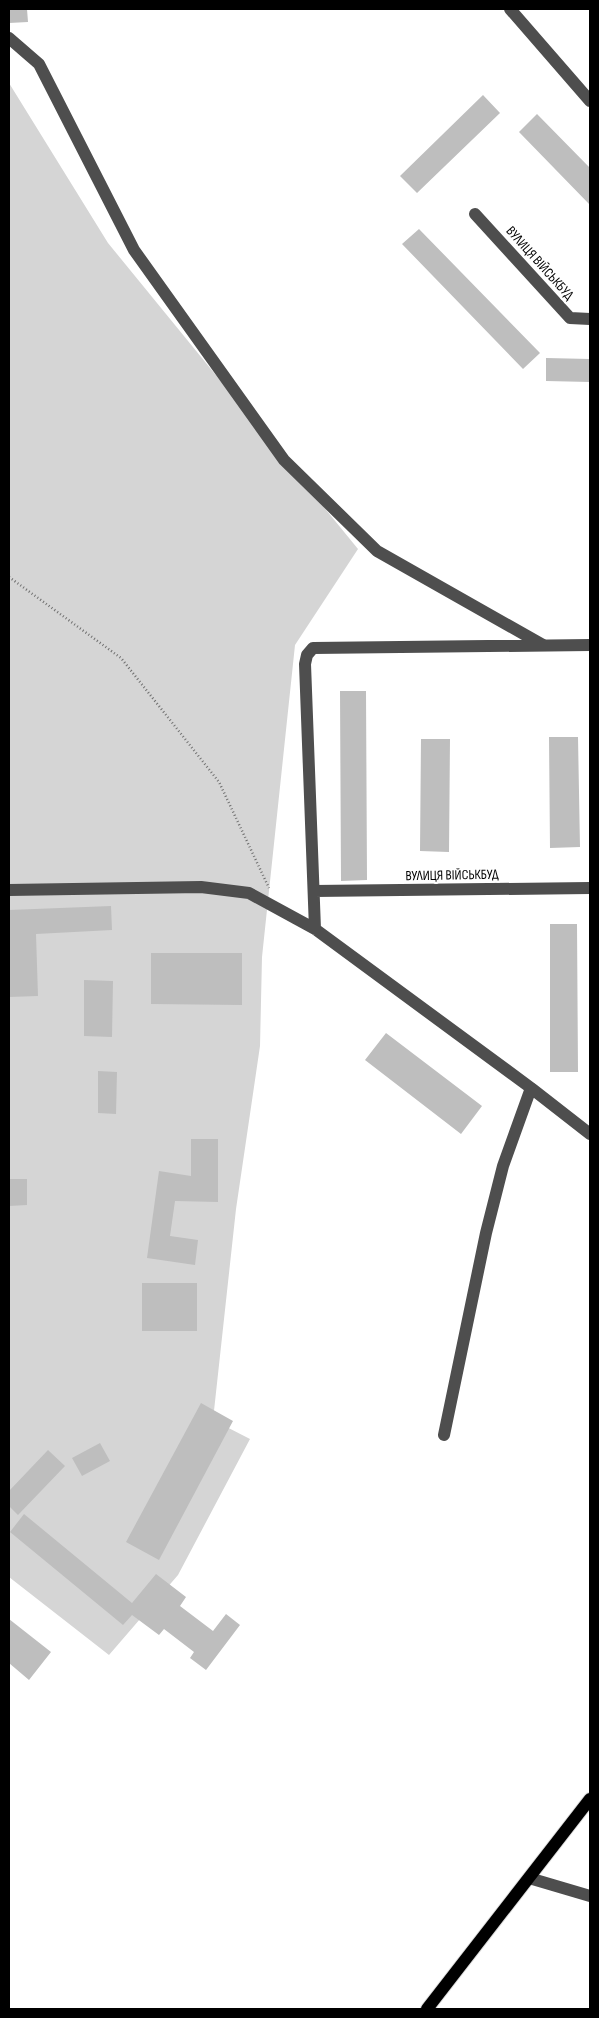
<svg xmlns="http://www.w3.org/2000/svg" width="599" height="2018" viewBox="0 0 599 2018" font-family="'Sofia Sans Condensed',sans-serif">
<style>
.green{fill:#d5d5d5}
.building{fill:#bebebe}
.lines{fill:none;stroke-linecap:round;stroke-linejoin:round}
.major-casing{stroke:#dbdbdb;stroke-width:14}
.path{stroke:#707070;stroke-width:2.5;stroke-dasharray:1 2.5;stroke-linecap:butt}
.minor{stroke:#4e4e4e;stroke-width:12}
.major{stroke:#000;stroke-width:12}
.labels{text-anchor:middle;dominant-baseline:central;stroke-width:4.5;stroke-linejoin:round;paint-order:stroke}
.street-label{font-size:14px;fill:#000;stroke:#fff}
</style>
<rect width="100%" height="100%" fill="#fff"/>
<path class="green" d="M 9,83 L 108,243 L 358,549 L 295,645 L 262,957 L 260,1046 L 236,1209 L 213,1420 L 250,1439 L 178,1575 L 109,1655 L 9,1577 Z"/>
<path class="building" d="M 9,9 L 27,9 L 28,22 L 9,23 Z
M 483,95 L 500,113 L 417,193 L 400,176 Z
M 537,114 L 590,168 L 590,205 L 519,132 Z
M 419,229 L 540,353 L 523,369 L 402,244 Z
M 546,358 L 590,359 L 590,382 L 546,381 Z
M 340,691 L 366,691 L 367,880 L 341,881 Z
M 549,737 L 578,737 L 580,847 L 550,848 Z
M 421,739 L 450,739 L 449,852 L 420,851 Z
M 111,906 L 112,930 L 36,934 L 38,996 L 9,997 L 9,910 Z
M 550,924 L 577,924 L 578,1072 L 550,1072 Z
M 151,953 L 242,953 L 242,1005 L 151,1004 Z
M 84,980 L 113,981 L 112,1037 L 84,1036 Z
M 386,1033 L 482,1106 L 461,1134 L 365,1060 Z
M 98,1071 L 117,1072 L 116,1114 L 98,1113 Z
M 191,1139 L 218,1139 L 218,1202 L 175,1201 L 170,1236 L 198,1240 L 195,1265 L 147,1258 L 159,1171 L 191,1176 Z
M 9,1179 L 27,1179 L 27,1205 L 9,1206 Z
M 142,1283 L 197,1283 L 197,1331 L 142,1331 Z
M 201,1403 L 233,1421 L 159,1560 L 126,1542 Z
M 100,1443 L 110,1461 L 82,1476 L 72,1458 Z
M 48,1450 L 65,1466 L 18,1515 L 9,1506 L 9,1491 Z
M 24,1514 L 132,1603 L 156,1574 L 186,1597 L 180,1606 L 213,1631 L 226,1614 L 240,1625 L 206,1670 L 190,1658 L 194,1652 L 164,1629 L 159,1635 L 132,1615 L 123,1625 L 10,1532 Z
M 9,1619 L 51,1652 L 29,1680 L 9,1663 Z"/>
<g class="lines">
<defs>
<path id="major" d="M 427,2009 L 590,1799"/>
</defs>
<use href="#major" class="major-casing"/>
<path class="path" d="M 9,577 L 121,658 L 219,782 L 269,888"/>
<path class="minor" d="M 510,9 L 590,101
M 9,38 L 39,64 L 134,250 L 284,460 L 377,551 L 543,645
M 475,214 L 570,318 L 590,319
M 9,890 L 201,887 L 249,893 L 315,929 L 531,1088 L 590,1134
M 314,891 L 590,888
M 315,929 L 305,664 L 307,655 L 313,648 L 590,645
M 444,1435 L 486,1233 L 503,1166 L 531,1088
M 529,1878 L 590,1896"/>
<use href="#major" class="major"/>
</g>
<g class="labels">
<g class="street-label">
<text transform="translate(540 263) rotate(48)">ВУЛИЦЯ ВІЙСЬКБУД</text>
<text transform="translate(452 875) rotate(-1)">ВУЛИЦЯ ВІЙСЬКБУД</text>
</g>
</g>
<rect width="599" height="2018" fill="none" stroke="#000000" stroke-width="20"/>
</svg>
